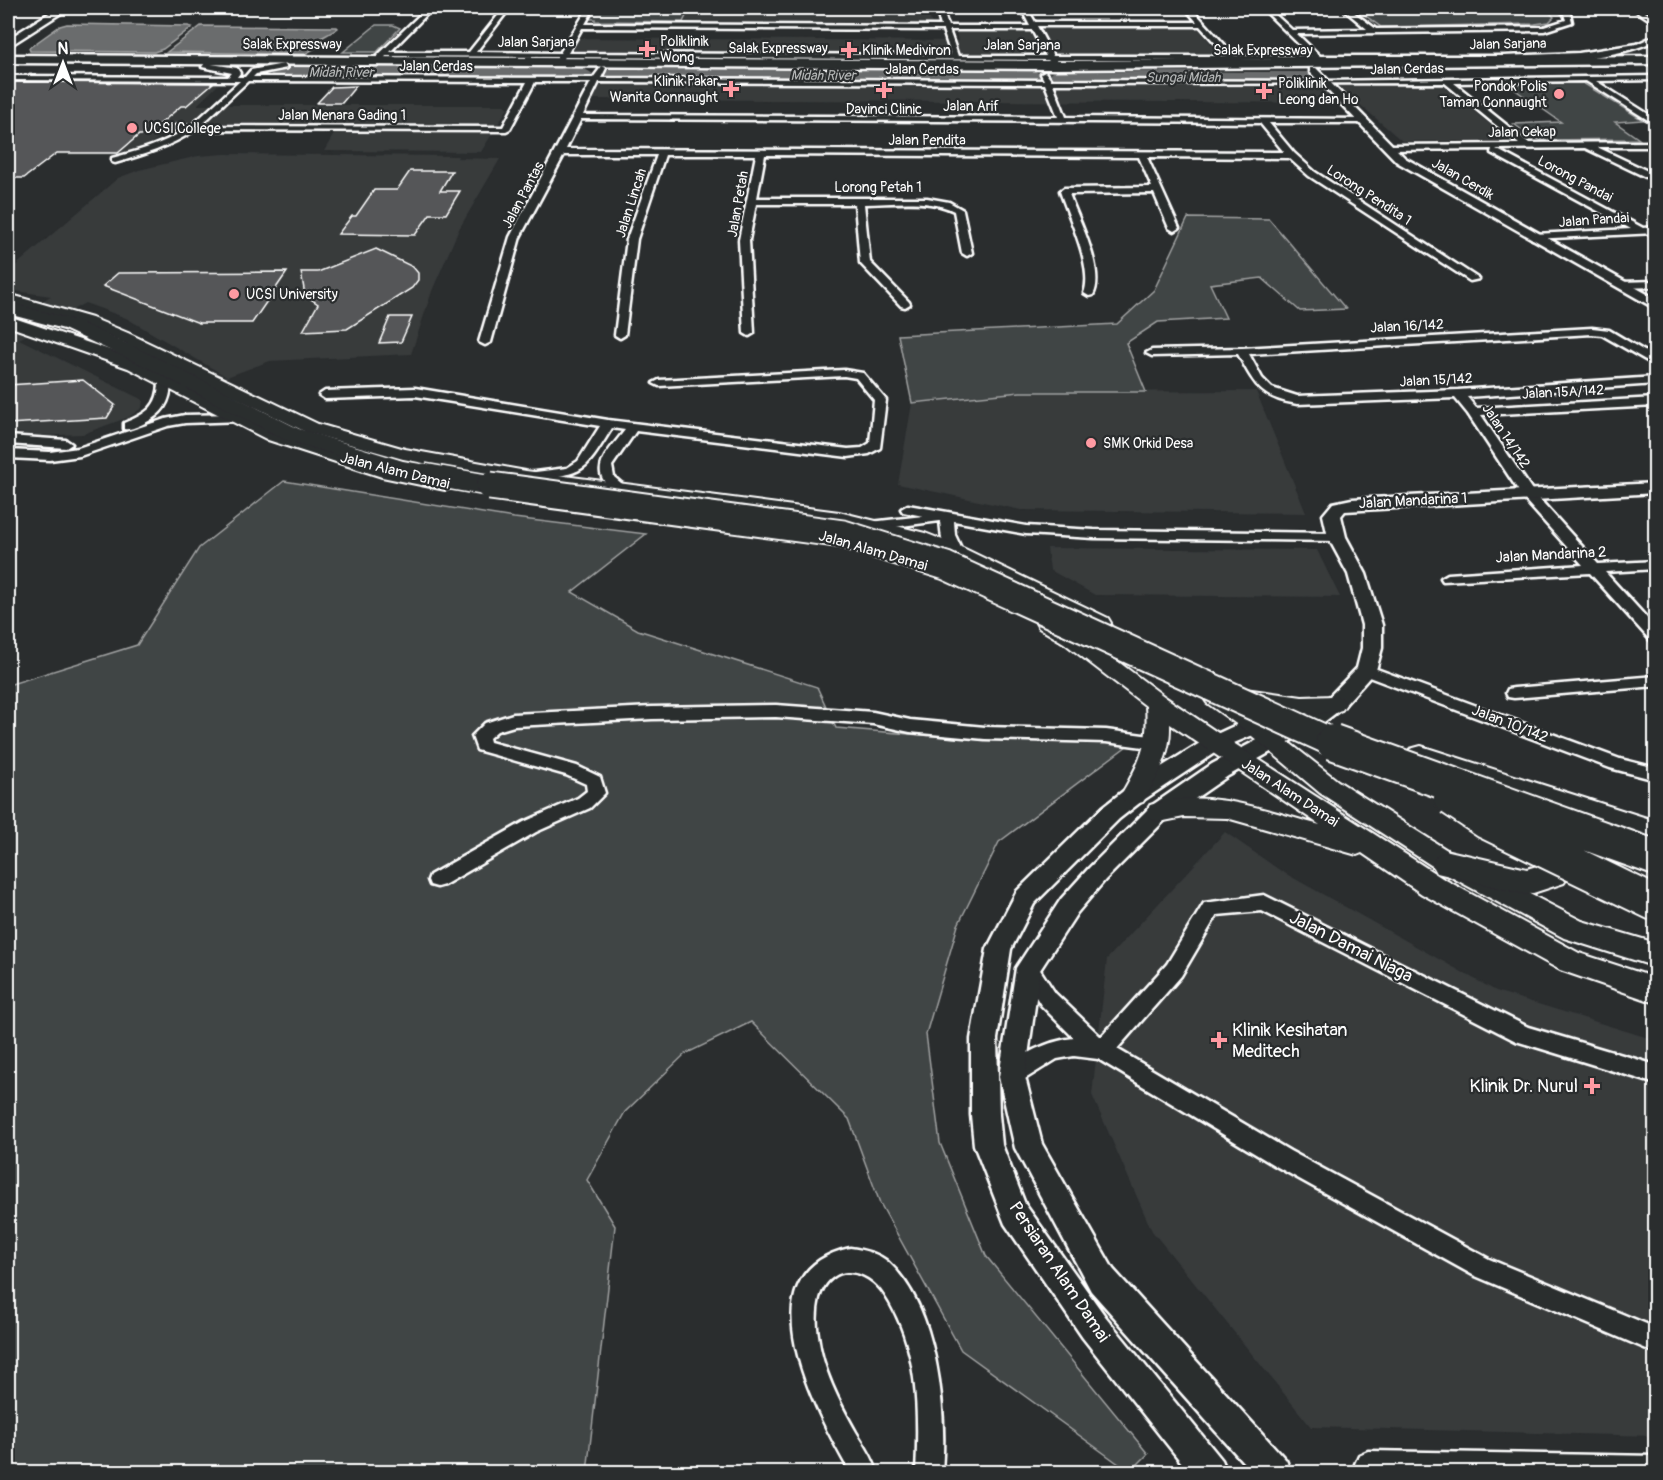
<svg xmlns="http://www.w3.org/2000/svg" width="1663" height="1480" viewBox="0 0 1663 1480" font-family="Pangolin,sans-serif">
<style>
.built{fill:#373a3b}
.green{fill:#414445;stroke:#a0a2a2;stroke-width:1.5}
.water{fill:#6a6c6d;stroke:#a6a7a7;stroke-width:1.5}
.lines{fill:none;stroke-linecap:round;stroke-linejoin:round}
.river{fill:#6a6c6d;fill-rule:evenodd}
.building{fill:#555758;stroke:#fff;stroke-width:1.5}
.minor-casing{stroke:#fff;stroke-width:5}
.tertiary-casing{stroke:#fff;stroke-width:5}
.secondary-casing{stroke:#fff;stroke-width:4}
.trunk-casing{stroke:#fff;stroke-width:5}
.motorway-casing{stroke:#fff;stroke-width:4}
.minor{fill:#2a2d2e;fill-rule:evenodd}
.tertiary{fill:#2a2d2e;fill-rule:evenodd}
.secondary{fill:#2a2d2e;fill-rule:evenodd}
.trunk{fill:#2a2d2e;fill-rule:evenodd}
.motorway{fill:#2a2d2e;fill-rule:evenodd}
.motorway-bridge-far2-casing{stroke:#fff;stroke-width:24;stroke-linecap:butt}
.motorway-bridge-far1-casing{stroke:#fff;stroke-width:31;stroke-linecap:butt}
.motorway-bridge-casing{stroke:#fff;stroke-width:38;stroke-linecap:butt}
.motorway-bridge-far2{stroke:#2a2d2e;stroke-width:21}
.motorway-bridge-far1{stroke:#2a2d2e;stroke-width:27}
.motorway-bridge{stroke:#2a2d2e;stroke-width:34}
.poi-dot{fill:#ff9aa2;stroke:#2a2d2e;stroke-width:2}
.labels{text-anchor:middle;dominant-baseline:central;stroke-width:4.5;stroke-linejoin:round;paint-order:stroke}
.far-poi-label{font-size:14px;fill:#fff;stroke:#2a2d2e;text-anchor:start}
.far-street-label{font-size:14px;fill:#fff;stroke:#2a2d2e}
.far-water-label{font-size:14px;font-style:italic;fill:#b4b6b6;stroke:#2a2d2e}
.street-label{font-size:15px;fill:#fff;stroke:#2a2d2e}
.near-street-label{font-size:18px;fill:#fff;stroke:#2a2d2e}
.near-poi-label{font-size:18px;fill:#fff;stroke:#2a2d2e;text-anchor:start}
</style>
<rect width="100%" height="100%" fill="#2a2d2e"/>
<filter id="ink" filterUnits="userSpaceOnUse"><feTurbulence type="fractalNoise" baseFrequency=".0167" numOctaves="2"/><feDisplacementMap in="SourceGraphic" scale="12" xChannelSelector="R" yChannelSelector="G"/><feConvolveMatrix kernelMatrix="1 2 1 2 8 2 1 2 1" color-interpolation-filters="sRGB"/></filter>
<g filter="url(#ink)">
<path class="built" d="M 690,8 L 926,8 L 932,24 L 683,22 Z
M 1038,26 L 1197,27 L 1222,57 L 559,55 L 571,38 L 958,41 L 956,31 L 1039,30 Z
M 1592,74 L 1604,81 L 1442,85 L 1510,141 L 1402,141 L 1358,103 L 580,99 L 587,85 L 544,84 L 548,77 L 1316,80 Z
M 8,80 L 212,81 L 218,85 L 197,105 L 504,105 L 508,108 L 481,152 L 324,151 L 334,134 L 167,133 L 140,150 L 116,155 L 8,155 Z
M 224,154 L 458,156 L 457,158 L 500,159 L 459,229 L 432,291 L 411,354 L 270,361 L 227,377 L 126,318 L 85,303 L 19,339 L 143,400 L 142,408 L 129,417 L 83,434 L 35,436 L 8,431 L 8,320 L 51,296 L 8,290 L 8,272 L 118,178 L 139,170 L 198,156 Z
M 1256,391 L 1306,513 L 1021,510 L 898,484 L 912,403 L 1020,392 Z
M 1047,548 L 1317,550 L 1340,597 L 1095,595 L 1050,570 Z
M 1225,832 L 1281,871 L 1496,991 L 1655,1040 L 1655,1436 L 1311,1427 L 1152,1231 L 1092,1095 L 1107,959 Z"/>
<path class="green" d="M 595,8 L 690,8 L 683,22 L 595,21 L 595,19 L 588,19 Z
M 1355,8 L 1545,8 L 1554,17 L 1549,22 L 1535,24 L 1381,27 Z
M 376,25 L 393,25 L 400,28 L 377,52 L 343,52 Z
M 1583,83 L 1643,120 L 1615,122 L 1639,139 L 1541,140 L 1529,135 L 1514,124 L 1561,122 L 1507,84 Z
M 1188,218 L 1269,219 L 1346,309 L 1300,311 L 1262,278 L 1210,284 L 1226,318 L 1158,322 L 1126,343 L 1146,392 L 1020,392 L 912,403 L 898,335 L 1117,324 L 1154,290 Z
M 284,481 L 514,518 L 646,534 L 572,592 L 638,630 L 817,687 L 836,728 L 983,740 L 1131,743 L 999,842 L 958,925 L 926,1034 L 940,1143 L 986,1256 L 1148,1454 L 1130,1472 L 961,1350 L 880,1203 L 849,1119 L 751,1022 L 685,1054 L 625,1112 L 587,1180 L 615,1226 L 587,1472 L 8,1472 L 8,685 L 137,645 L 199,548 Z"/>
<path class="water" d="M 67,24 L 188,26 L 192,27 L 163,49 L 154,52 L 30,51 L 29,48 L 60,26 Z
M 201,26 L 337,27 L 338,28 C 329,35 320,37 311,45 L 319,46 L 305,54 L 167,52 Z"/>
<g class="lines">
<path class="river" d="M 277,66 L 585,69 L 593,74 L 585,79 L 271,75 L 269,71 L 271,67 Z
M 610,69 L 1035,71 L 1043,76 L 1035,81 L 604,78 L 602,74 Z
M 1055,71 L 1311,72 L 1317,73 L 1319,77 L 1317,81 L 1311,82 L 1049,80 L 1047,76 Z"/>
</g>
<path class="building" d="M 8,82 L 213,83 L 186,106 L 181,106 L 147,135 L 139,135 L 118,153 L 57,153 L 24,178 L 8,178 Z
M 356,86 L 342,103 L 317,103 L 332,87 Z
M 410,171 L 452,171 L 440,191 L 460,191 L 446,214 L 430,214 L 415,235 L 338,234 L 352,216 L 356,216 L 374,190 L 397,190 Z
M 376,249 L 413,267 L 418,273 L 418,280 L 412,288 L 347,329 L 303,331 L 318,304 L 305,295 L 301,272 L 318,272 Z
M 287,272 L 252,323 L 199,323 L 103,286 L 118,273 Z
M 390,317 L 412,317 L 401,342 L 379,343 Z
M 83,380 L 115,405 L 107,418 L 8,424 L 8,385 Z"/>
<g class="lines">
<defs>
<path id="minor" d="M 427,8 L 433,8 L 390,52 L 469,52 L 504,8 L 510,8 L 476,52 L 560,53 L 588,8 L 594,8 L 585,24 L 941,26 L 936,8 L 942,8 L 948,26 L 1030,26 L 1021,8 L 1027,8 L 1035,22 L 1197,22 L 1185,8 L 1191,8 L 1235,56 L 1311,56 L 1262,8 L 1268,8 L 1292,30 L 1367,29 L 1342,8 L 1348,8 L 1376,29 L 1544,27 L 1566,20 L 1564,14 L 1556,8 L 1563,8 L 1570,13 L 1572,22 L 1544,31 L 1297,34 L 1320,56 L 1504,56 L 1579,53 L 1637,44 L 1656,35 L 1656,40 C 1600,69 1481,59 1416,59 C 1357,59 1298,60 1239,60 L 1241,63 L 1237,65 L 1231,60 L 1056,60 L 1058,64 L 1054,66 L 1048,60 L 565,57 L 559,63 L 555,61 L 558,57 L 386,56 L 383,60 L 377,60 L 377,56 ZM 1200,26 L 1227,56 L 1053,56 L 1037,26 ZM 582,28 L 943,30 L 951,55 L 568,53 ZM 949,30 L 1032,30 L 1046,56 L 958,56 Z
M 1632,8 L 1639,8 L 1656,19 L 1656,24 Z
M 205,63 L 237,68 L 240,73 L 237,77 L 245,77 L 251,70 L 284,64 L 287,68 L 256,74 L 253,77 L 593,78 L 602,66 L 606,68 L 601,78 L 1044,80 L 1041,74 L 1045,72 L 1051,80 L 1325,81 L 1656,76 L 1656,80 L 1596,81 L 1656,119 L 1656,125 L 1586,81 L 1454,83 L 1529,143 L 1656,142 L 1656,147 L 1597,147 L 1656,175 L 1656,182 L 1585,148 L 1496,149 L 1643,228 L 1656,227 L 1656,233 L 1532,239 L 1532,235 L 1535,234 L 1631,229 L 1491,153 L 1492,149 L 1386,150 L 1386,146 L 1389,145 L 1519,144 L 1445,83 L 1053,84 L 1066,117 L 1365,119 L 1366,121 L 1362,123 L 1269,123 L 1294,153 L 1315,172 L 1479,279 L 1470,281 L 1309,176 L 1289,158 L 1147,157 L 1179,228 L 1174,231 L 1169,228 L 1154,193 L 1069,194 C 1078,218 1106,272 1093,295 L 1089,296 L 1084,293 C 1094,268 1068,216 1060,191 L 1064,188 L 1152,187 L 1139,157 L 765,155 L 757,198 L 927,198 L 949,202 L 963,210 L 972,253 L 967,256 L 962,253 L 954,211 C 927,198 893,204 864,204 L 870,262 L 909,302 L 910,304 L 905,307 L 901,306 L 860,263 L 855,204 L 756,204 L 749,240 L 754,333 L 749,336 L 744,333 L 739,240 L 756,155 L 665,155 L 637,239 L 625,335 L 620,338 L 615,335 L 627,239 L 657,155 L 564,155 L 520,237 L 491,342 L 485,345 L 479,342 L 510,237 L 591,82 L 535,82 L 510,129 L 506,131 L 195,130 C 170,147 143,155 115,163 L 112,162 L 112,158 C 137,151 162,145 184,130 L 175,130 L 175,126 L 191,126 L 240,81 L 8,80 L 8,76 L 228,77 L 232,73 L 202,67 ZM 248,81 L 527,82 L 503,127 L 200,126 ZM 599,82 L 1045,84 L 1058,117 L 583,115 ZM 581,119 L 1260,123 L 1284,152 L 566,149 Z
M 1656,281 L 1656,287 L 1621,288 L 1616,285 L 1621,282 Z
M 1592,328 L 1609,330 L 1656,358 L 1656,366 L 1602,335 L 1592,334 L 1249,354 L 1262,378 L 1272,388 L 1297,396 L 1458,390 L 1656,377 L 1656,384 L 1467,397 L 1476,408 L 1656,398 L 1656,406 L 1481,415 L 1534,493 L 1598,564 L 1656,561 L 1656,569 L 1605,572 L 1656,628 L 1656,643 L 1651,641 L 1590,573 L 1443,581 L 1441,578 L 1448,574 L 1583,565 L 1524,499 L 1468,414 L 1455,398 L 1297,404 C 1260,398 1255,385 1238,354 L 1152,356 L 1146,353 L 1152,350 L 1242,348 Z
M 844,370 L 863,373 L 886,400 L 880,448 L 869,454 L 848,457 L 636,431 L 612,466 L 614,477 L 628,489 L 621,493 C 615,491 610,487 605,482 C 591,465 615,444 625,430 L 612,428 C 583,474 587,472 533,480 L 528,479 L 527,476 L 528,473 L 567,468 L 578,461 L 600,426 L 415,396 L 325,399 L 319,395 L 325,391 L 415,388 L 608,420 L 848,449 L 862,448 L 870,443 L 874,400 L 856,378 L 844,376 L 659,386 L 653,383 L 659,380 Z
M 165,378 L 171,381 C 171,403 162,415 143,424 C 136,427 131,430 124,429 L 124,423 C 146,414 159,407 159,381 Z
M 239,414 L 245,418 L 243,421 L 185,423 L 168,426 L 80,456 L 50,460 L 8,458 L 8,450 L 50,452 L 78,448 L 165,419 L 185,415 Z
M 8,436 L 66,440 L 72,444 L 66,448 L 8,444 Z
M 908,505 L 1026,526 L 1094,530 L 1337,533 L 1344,537 L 1337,541 L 1094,538 L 1026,534 L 954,521 L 955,535 L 963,552 L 956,556 L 951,555 L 942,539 L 940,521 L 871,530 L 864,526 L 871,522 L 923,516 L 903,512 L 901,509 Z
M 1366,665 L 1620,759 L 1656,768 L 1656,780 L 1610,768 L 1361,674 L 1358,670 L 1361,666 Z
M 1656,676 L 1656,686 L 1514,698 L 1508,697 L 1506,693 L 1508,689 L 1514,688 Z
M 776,705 L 873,712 L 910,720 L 985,727 L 1106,730 L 1158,737 L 1164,739 L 1166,743 L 1164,747 L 1158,749 L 1106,742 L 985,739 L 910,732 L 873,724 L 776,717 L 652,719 L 514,726 L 497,731 L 489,738 L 490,742 L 577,766 L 600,777 L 605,793 L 590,808 L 536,832 L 444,885 L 437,887 L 430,885 L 428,880 L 430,875 L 524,822 L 578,798 L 587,791 L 586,784 L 566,775 L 477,750 L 472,736 L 485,723 L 513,714 L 652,707 Z
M 1264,895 L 1528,1027 L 1656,1065 L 1656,1084 L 1516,1041 L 1262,911 L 1217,915 L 1181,976 L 1117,1049 L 1290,1151 L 1489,1259 L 1656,1328 L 1656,1353 L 1473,1275 L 1274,1165 L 1098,1059 L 1074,1056 L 1057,1059 L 1012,1087 L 1005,1084 L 1001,1077 C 1011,1056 1052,1040 1074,1038 L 1041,1005 L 1018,968 L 1021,962 L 1028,960 L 1035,962 L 1055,993 L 1101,1037 L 1167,964 L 1204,903 Z
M 850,1248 C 864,1250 878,1253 888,1262 C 938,1307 947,1410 942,1472 L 916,1472 C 919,1412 919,1347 885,1295 C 867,1267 831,1261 819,1298 C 816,1310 816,1323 818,1335 C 822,1369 839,1402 856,1432 C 864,1445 873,1458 877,1472 L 850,1472 C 817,1413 739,1273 850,1248 Z
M 1368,1451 L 1656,1456 L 1656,1472 L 1358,1472 L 1355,1464 L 1359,1455 Z"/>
<path id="tertiary" d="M 1310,68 L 1316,68 L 1405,158 L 1656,299 L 1656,309 L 1397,162 L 1310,72 Z
M 1656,483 L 1656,493 L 1345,511 L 1341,516 L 1346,537 L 1366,574 L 1382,625 L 1382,648 L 1376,670 L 1341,709 L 1324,722 L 1228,776 L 1167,818 L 1105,880 L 1077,913 L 1040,970 L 1025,1077 L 1042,1144 L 1113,1269 L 1286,1460 L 1291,1472 L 1252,1472 L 1091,1291 L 1015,1148 L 999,1077 L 1016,968 L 1061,899 L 1089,868 L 1151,806 L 1212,764 L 1310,712 L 1327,699 L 1357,668 L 1362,648 L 1362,625 L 1348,574 L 1328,537 L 1323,515 L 1333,503 L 1352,499 Z
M 1270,713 L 1277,715 L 1280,720 L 1277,725 L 1222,748 L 1142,801 L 1119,819 L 1034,904 L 1011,949 L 997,1039 L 999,1115 L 1002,1145 L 1025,1204 L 1105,1316 L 1222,1460 L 1227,1472 L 1189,1472 L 1083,1338 L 1005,1224 L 974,1145 L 971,1115 L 971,1039 L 987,949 L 1017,891 L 1103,807 L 1126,789 L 1208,738 L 1247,720 Z"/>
<path id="secondary" d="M 8,294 L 92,318 L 128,333 L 318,424 L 405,449 L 526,471 L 839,512 L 925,533 L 963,548 L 1108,618 L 1111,623 L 1108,628 L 1100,630 L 1092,628 L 918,543 L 839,524 L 526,483 L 403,459 L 306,432 L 116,339 L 80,324 L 8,304 Z
M 8,316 L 140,360 L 280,432 L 393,468 L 452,480 L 454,484 L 452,488 L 445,490 L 382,477 L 268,440 L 128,368 L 8,326 Z
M 1047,616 L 1080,633 L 1165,697 L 1224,737 L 1442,878 L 1579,953 L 1656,978 L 1656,1003 L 1560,970 L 1422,894 L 1362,853 L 1357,855 L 1227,818 L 1184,817 L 1159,822 L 1150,819 L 1146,812 L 1150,805 C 1208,787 1264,810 1320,825 L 1170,724 C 1171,754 1158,777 1143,802 L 1134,804 L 1125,802 L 1121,795 C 1140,762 1149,745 1146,706 L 1064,643 L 1039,628 L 1036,623 L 1039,618 Z
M 1215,689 L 1223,691 L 1235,700 L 1233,697 L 1237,691 L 1245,689 L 1302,697 L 1334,696 L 1342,698 L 1346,704 L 1342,710 C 1314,718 1268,711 1240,704 L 1338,781 L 1458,857 L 1582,921 L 1656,943 L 1656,967 L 1564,938 L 1440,871 L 1320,793 L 1246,731 L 1207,703 L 1203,697 L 1207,691 Z"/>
<path id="trunk" d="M 57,8 L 69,8 L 8,47 L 8,39 Z
M 1647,8 L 1656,8 L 1656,13 Z
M 8,55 L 1054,61 L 1656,56 L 1656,64 L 1054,69 L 8,63 Z"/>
<path id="motorway" d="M 8,302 L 78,321 L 160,359 L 299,429 L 403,461 L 462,471 L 466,476 L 462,481 L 454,483 L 392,472 L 283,439 L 146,367 L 64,329 L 8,314 Z
M 1421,746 L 1656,821 L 1656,845 L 1410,765 L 1406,757 L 1410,749 Z
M 1575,829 L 1586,832 L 1591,841 L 1564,883 L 1527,895 L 1437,873 L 1432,864 L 1437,855 L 1449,851 L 1527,869 L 1540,865 L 1564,832 Z"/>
</defs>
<use href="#minor" class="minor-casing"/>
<use href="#tertiary" class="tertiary-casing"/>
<use href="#secondary" class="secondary-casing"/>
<use href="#trunk" class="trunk-casing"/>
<use href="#motorway" class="motorway-casing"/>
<use href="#minor" class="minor"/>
<use href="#tertiary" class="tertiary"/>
<use href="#secondary" class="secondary"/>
<use href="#trunk" class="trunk"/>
<use href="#motorway" class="motorway"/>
<defs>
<path id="motorway-bridge-far2" d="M 424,474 L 498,487"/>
<path id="motorway-bridge-far1" d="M 490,486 L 843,534 L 946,566 L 1336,744"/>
<path id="motorway-bridge" d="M 1333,742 L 1656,858
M 1451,798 L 1487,822 L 1656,904"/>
</defs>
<use href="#motorway-bridge-far2" class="motorway-bridge-far2-casing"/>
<use href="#motorway-bridge-far1" class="motorway-bridge-far1-casing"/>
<use href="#motorway-bridge" class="motorway-bridge-casing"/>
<use href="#motorway-bridge-far2" class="motorway-bridge-far2"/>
<use href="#motorway-bridge-far1" class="motorway-bridge-far1"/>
<use href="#motorway-bridge" class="motorway-bridge"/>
</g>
</g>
<g class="poi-dot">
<path d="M644 40h6v6h6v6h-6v6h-6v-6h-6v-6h6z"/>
<path d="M846 41h6v6h6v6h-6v6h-6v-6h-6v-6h6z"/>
<path d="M728 80h6v6h6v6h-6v6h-6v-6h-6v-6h6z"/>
<path d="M881 81h6v6h6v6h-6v6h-6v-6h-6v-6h6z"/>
<path d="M1261 82h6v6h6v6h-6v6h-6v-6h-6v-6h6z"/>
<circle cx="1559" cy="94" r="6"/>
<circle cx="132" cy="128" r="6"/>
<circle cx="234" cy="294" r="6"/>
<circle cx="1091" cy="443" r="6"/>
<path d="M1216 1031h6v6h6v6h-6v6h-6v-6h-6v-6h6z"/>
<path d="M1589 1077h6v6h6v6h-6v6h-6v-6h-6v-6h6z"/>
</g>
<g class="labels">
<g class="far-poi-label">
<text x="660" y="41">Poliklinik<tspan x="660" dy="16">Wong</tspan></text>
<text x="862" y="50">Klinik Mediviron</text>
<text x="718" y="81" text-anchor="end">Klinik Pakar<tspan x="718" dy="16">Wanita Connaught</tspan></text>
<text x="1278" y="83">Poliklinik<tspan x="1278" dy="16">Leong dan Ho</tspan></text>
<text x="1547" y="86" text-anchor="end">Pondok Polis<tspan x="1547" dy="16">Taman Connaught</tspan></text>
<text x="884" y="109" text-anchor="middle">Davinci Clinic</text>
<text x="144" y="128">UCSI College</text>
<text x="246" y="294">UCSI University</text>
<text x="1103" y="443">SMK Orkid Desa</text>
</g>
<g class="far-street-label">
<text x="536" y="42">Jalan Sarjana</text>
<text x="292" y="44">Salak Expressway</text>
<text transform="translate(1508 44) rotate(-1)">Jalan Sarjana</text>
<text x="1022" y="45">Jalan Sarjana</text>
<text x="778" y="48">Salak Expressway</text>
<text x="1263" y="50">Salak Expressway</text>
<text x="436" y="66">Jalan Cerdas</text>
<text x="922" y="69">Jalan Cerdas</text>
<text transform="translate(1407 69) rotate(-1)">Jalan Cerdas</text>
<text x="971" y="106">Jalan Arif</text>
<text x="342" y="115">Jalan Menara Gading 1</text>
<text transform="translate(1522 132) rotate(-1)">Jalan Cekap</text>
<text x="927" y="140">Jalan Pendita</text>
<text transform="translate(1463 179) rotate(30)">Jalan Cerdik</text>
<text transform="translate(1575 179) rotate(28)">Lorong Pandai</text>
<text x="878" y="187">Lorong Petah 1</text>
<text transform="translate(523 195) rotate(-62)">Jalan Pantas</text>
<text transform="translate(1369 195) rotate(33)">Lorong Pendita 1</text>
<text transform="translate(631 203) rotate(-72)">Jalan Lincah</text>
<text transform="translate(738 204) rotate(-80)">Jalan Petah</text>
<text transform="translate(1594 220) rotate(-4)">Jalan Pandai</text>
<text transform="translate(1407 326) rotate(-3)">Jalan 16/142</text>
<text transform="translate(1436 380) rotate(-3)">Jalan 15/142</text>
<text transform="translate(1563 392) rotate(-3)">Jalan 15A/142</text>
<text transform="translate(1506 436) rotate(56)">Jalan 14/142</text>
</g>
<g class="far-water-label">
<text x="341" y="72">Midah River</text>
<text x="823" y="75">Midah River</text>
<text x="1183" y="77">Sungai Midah</text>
</g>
<g class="street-label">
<text transform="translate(395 471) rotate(14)">Jalan Alam Damai</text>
<text transform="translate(1413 501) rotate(-3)">Jalan Mandarina 1</text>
<text transform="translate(873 551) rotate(16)">Jalan Alam Damai</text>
<text transform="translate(1551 555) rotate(-3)">Jalan Mandarina 2</text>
<text transform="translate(1510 724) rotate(21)">Jalan 10/142</text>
<text transform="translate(1290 793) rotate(33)">Jalan Alam Damai</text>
</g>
<g class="near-street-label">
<text transform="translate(1351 947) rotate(27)">Jalan Damai Niaga</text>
<text transform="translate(1059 1272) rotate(56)">Persiaran Alam Damai</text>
</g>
<g class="near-poi-label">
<text x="1232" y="1030">Klinik Kesihatan<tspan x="1232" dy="21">Meditech</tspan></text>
<text x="1578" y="1086" text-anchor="end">Klinik Dr. Nurul</text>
</g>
</g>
<rect width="1663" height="1480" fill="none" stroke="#2a2d2e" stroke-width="30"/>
<rect x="15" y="15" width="1633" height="1450" fill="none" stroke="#fff" stroke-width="2" filter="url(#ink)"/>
<g transform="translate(63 63)" stroke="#2a2d2e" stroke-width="4.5" paint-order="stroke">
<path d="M0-4.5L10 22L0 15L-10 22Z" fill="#ffffff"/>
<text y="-9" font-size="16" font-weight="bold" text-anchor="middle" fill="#ffffff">N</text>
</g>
</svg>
